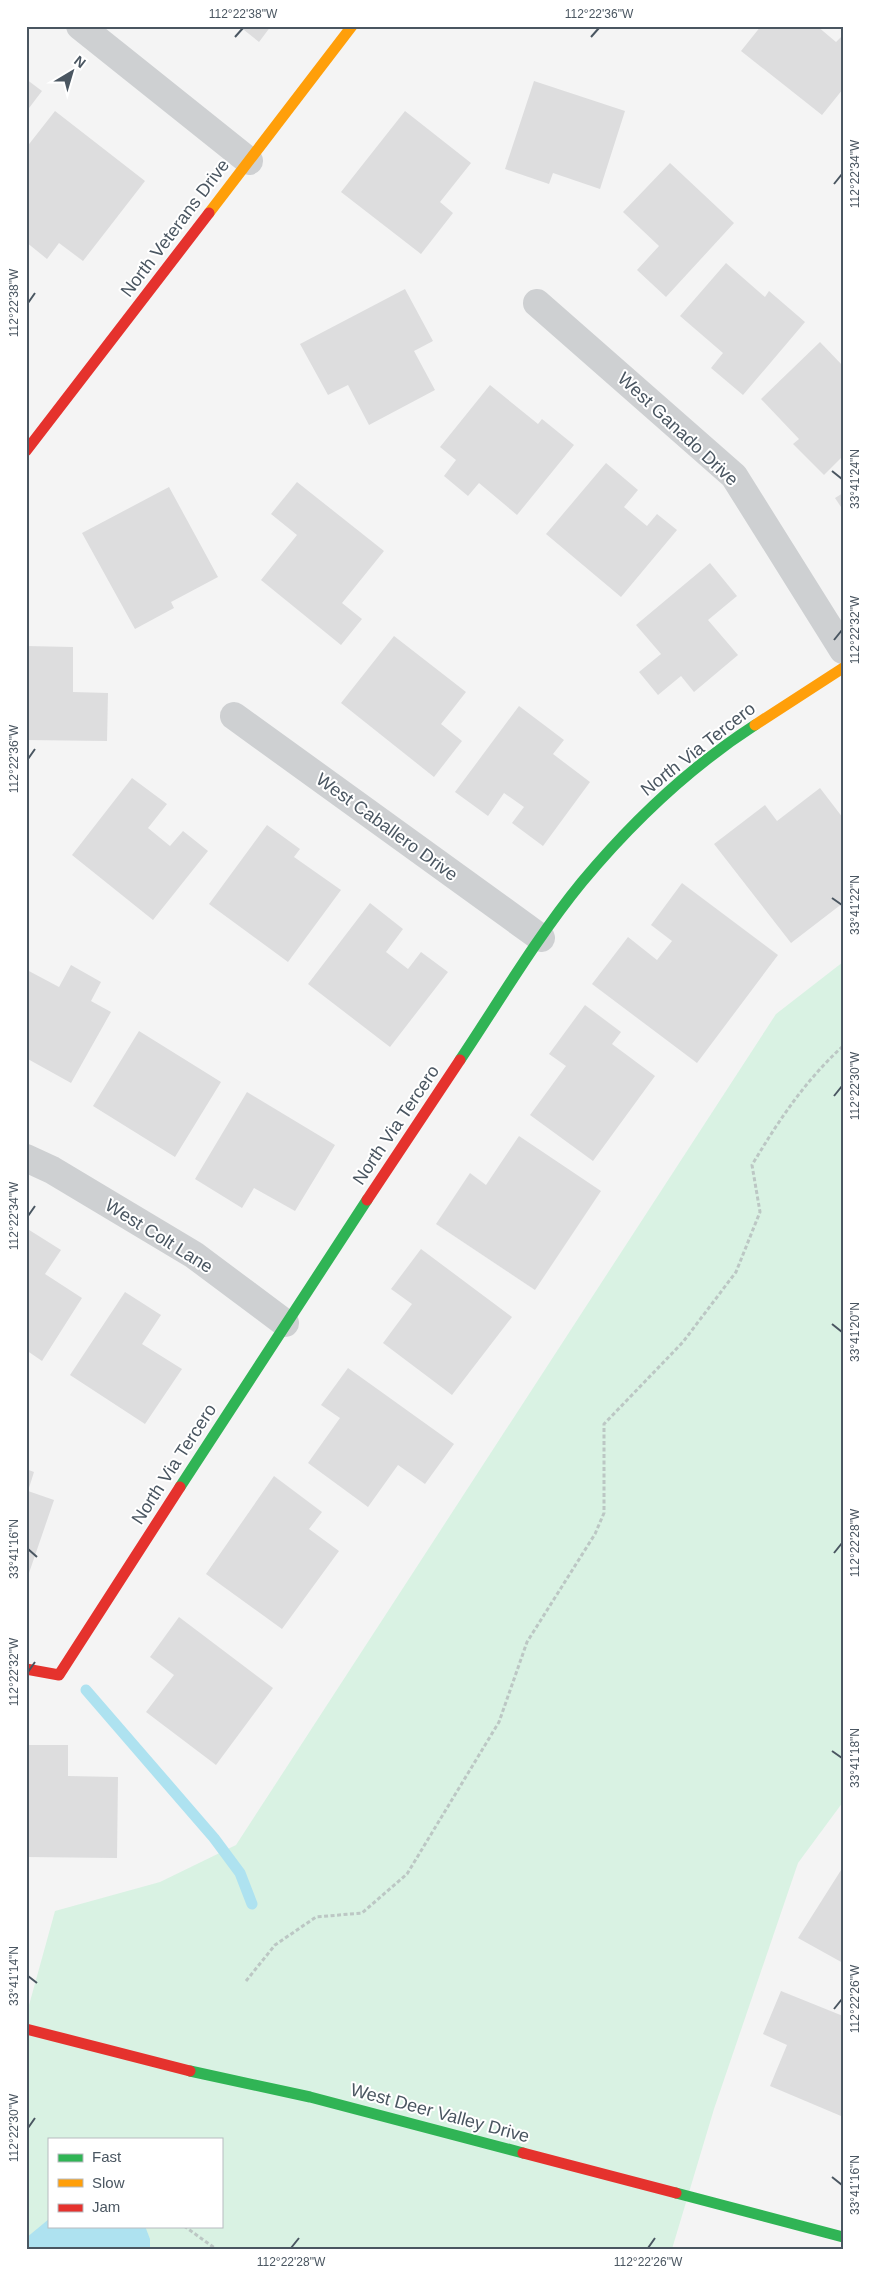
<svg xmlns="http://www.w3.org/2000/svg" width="869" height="2275" viewBox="0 0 869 2275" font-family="Arial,sans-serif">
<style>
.green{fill:#d9f2e3;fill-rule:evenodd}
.water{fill:#aee2f0}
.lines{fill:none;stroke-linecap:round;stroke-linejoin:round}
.stream{stroke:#aee2f0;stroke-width:11}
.building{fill:#ddddde}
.path{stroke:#bcc7c4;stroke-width:3;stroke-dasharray:4 2.5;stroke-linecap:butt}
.street{stroke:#ced0d2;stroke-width:28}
.fast{stroke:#30b455;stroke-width:11}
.slow{stroke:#ff9f0a;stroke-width:11}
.jam{stroke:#e5322d;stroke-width:11}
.ticks{fill:none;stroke:#4a5661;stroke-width:2}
.labels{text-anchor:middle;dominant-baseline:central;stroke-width:4;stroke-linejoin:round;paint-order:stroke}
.street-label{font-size:18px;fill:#4a5661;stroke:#fff}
.neatline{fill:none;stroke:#4a5661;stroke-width:2}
.ticks-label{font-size:12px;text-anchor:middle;fill:#4a5661}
</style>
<rect width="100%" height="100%" fill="#f4f4f4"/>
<path class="green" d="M 843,962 L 843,1802 L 798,1863 L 714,2109 L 672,2249 L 26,2249 L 26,2016 L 55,1911 L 160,1882 L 236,1845 L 776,1014 ZM 49,2139 L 221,2139 L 221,2226 L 49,2226 Z"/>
<path class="water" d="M 49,2219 L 49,2226 L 145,2226 L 150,2239 L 150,2249 L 26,2249 L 26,2238 Z"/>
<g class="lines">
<path class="stream" d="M 86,1690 L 214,1838 L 240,1873 L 252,1904"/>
</g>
<path class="building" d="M 239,26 L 271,26 L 259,42 Z
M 761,26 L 817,26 L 836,42 L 843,35 L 843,89 L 822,115 L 741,51 Z
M 26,79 L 42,91 L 26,112 Z
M 534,81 L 625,111 L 600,189 L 553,173 L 549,184 L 505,169 Z
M 55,111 L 145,181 L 83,261 L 59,243 L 47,259 L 26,242 L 26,148 Z
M 405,111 L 471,163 L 440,202 L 453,213 L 421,254 L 341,192 Z
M 670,163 L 734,223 L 666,297 L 637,270 L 659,246 L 623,212 Z
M 726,263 L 765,297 L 769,291 L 805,322 L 743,395 L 711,368 L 723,353 L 680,316 Z
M 405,289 L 433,341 L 414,351 L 435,390 L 369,425 L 348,385 L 328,395 L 300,344 Z
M 820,342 L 843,366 L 843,456 L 824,475 L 793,444 L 799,439 L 761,399 Z
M 490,385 L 538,424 L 542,419 L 574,445 L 517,515 L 479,483 L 468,496 L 444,476 L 456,460 L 440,447 Z
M 606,463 L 638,490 L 624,507 L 647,526 L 657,514 L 677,530 L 621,597 L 546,534 Z
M 297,482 L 384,551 L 342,603 L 362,619 L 341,645 L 261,580 L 297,535 L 271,514 Z
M 169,487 L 218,577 L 171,602 L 174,608 L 135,629 L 82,533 Z
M 843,493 L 843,510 L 835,498 Z
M 710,563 L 737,596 L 708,620 L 738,655 L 694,692 L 681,676 L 658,695 L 639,672 L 661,654 L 636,625 Z
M 394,636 L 466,692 L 441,724 L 462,741 L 434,777 L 341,703 Z
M 26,646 L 73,647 L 73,692 L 108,693 L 107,741 L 26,740 Z
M 519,706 L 564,740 L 553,754 L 590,782 L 543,846 L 512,823 L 524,807 L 504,793 L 488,816 L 455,792 Z
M 132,778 L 167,804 L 148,828 L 170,846 L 183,831 L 208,851 L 153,920 L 72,855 Z
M 820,788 L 843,818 L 843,903 L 791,943 L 714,844 L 765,805 L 777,821 Z
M 267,825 L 300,849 L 294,857 L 341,890 L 288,962 L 209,904 Z
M 682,883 L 778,955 L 697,1063 L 592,984 L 628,937 L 657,960 L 672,941 L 651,925 Z
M 370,903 L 403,929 L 386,952 L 408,969 L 421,952 L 448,972 L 390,1047 L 308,984 Z
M 71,965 L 101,982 L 91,1001 L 111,1012 L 71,1083 L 26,1058 L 26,971 L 27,970 L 59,987 Z
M 585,1005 L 621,1032 L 612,1044 L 655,1076 L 593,1161 L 530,1115 L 566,1066 L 549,1054 Z
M 139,1031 L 221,1082 L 175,1157 L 93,1106 Z
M 247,1092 L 335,1145 L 295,1211 L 254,1188 L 242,1208 L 195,1179 Z
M 519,1136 L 601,1191 L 535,1290 L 436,1224 L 470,1173 L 486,1185 Z
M 26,1228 L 61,1250 L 45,1274 L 82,1298 L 42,1361 L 26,1350 Z
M 421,1249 L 512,1317 L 452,1395 L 383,1343 L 412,1304 L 391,1289 Z
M 125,1292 L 161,1315 L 142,1344 L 182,1369 L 145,1424 L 70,1375 Z
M 348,1368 L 454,1444 L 425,1484 L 398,1465 L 368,1507 L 308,1463 L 340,1418 L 321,1405 Z
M 26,1469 L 34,1472 L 28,1491 L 54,1500 L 29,1573 L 26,1572 Z
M 274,1476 L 322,1512 L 309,1529 L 339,1551 L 282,1629 L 206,1574 Z
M 179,1617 L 273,1688 L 216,1765 L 146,1712 L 174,1675 L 150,1657 Z
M 26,1745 L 68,1745 L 68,1776 L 118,1777 L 117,1858 L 26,1857 Z
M 843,1867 L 843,1963 L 798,1938 Z
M 781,1991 L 843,2016 L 843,2111 L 841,2116 L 770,2086 L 787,2045 L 763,2034 Z"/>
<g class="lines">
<path class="path" d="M 246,1981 L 275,1945 L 316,1917 L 362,1913 L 407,1874 L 499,1722 L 527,1642 L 595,1534 L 604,1513 L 604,1424 L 683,1342 L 736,1272 L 760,1212 L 752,1165 C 779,1120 804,1082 843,1046
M 184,2226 L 216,2249"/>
<path class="street" d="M 80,26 L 249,161
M 537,303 L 734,476 L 843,650
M 234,716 L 541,938
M 26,1158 L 52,1170 L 194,1255 L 285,1323"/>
<path class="fast" d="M 460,1060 C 500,1000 537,937 582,882 C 632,822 690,767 755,725
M 180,1487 L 367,1200
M 190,2071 L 310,2097 L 523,2153
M 676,2193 L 843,2237"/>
<path class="slow" d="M 209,213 L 352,26
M 755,725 L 843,668"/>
<path class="jam" d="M 26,451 L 209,213
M 367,1200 L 460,1060
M 26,1669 L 59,1675 L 180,1487
M 26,2029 L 190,2071
M 523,2153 L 676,2193"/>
</g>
<path class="ticks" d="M 235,37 L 243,28M 591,37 L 599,28M 834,184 L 842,174M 28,303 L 35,293M 832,471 L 842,479M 834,640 L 842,630M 28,759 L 35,749M 832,898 L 842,905M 834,1096 L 842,1086M 28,1216 L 35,1206M 832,1324 L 842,1332M 28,1549 L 37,1557M 834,1553 L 842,1543M 28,1672 L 35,1662M 832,1751 L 842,1758M 28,1976 L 37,1983M 834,2009 L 842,1999M 28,2128 L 35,2118M 832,2177 L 842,2185M 291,2248 L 299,2238M 648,2248 L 655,2238"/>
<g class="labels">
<g class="street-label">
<text transform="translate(175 228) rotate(-53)">North Veterans Drive</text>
<text transform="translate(678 429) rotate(43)">West Ganado Drive</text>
<text transform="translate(698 749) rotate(-38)">North Via Tercero</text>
<text transform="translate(387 827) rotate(36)">West Caballero Drive</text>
<text transform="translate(396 1125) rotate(-56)">North Via Tercero</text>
<text transform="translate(159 1236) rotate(32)">West Colt Lane</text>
<text transform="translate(174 1464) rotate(-57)">North Via Tercero</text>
<text transform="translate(440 2113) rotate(15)">West Deer Valley Drive</text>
</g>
</g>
<rect width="869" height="2275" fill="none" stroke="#ffffff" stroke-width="55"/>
<rect x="48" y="2138" width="175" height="90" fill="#ffffff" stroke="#b7bbc0"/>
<rect x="58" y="2154" width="25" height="8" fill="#30b455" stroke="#b7bbc0"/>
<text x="92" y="2162" font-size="15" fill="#4a5661">Fast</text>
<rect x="58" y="2179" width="25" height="8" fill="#ff9f0a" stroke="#b7bbc0"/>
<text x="92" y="2188" font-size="15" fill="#4a5661">Slow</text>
<rect x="58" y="2204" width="25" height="8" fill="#e5322d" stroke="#b7bbc0"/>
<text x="92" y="2212" font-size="15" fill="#4a5661">Jam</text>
<g transform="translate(72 72) rotate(38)" stroke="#ffffff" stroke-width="4" paint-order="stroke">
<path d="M0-4L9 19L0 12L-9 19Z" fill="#4a5661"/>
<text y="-8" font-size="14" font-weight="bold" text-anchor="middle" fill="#4a5661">N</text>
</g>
<rect x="28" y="28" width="814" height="2220" class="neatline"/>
<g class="ticks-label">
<text x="243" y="18">112°22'38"W</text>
<text x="599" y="18">112°22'36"W</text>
<text transform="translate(855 174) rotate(-90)" y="4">112°22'34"W</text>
<text transform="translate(14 303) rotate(-90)" y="4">112°22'38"W</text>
<text transform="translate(855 479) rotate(-90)" y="4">33°41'24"N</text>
<text transform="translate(855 630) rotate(-90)" y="4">112°22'32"W</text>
<text transform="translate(14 759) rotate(-90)" y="4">112°22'36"W</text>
<text transform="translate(855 905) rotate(-90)" y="4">33°41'22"N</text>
<text transform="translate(855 1086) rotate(-90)" y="4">112°22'30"W</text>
<text transform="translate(14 1216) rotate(-90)" y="4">112°22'34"W</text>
<text transform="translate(855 1332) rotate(-90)" y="4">33°41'20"N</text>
<text transform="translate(855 1543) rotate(-90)" y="4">112°22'28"W</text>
<text transform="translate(14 1549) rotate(-90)" y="4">33°41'16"N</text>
<text transform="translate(14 1672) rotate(-90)" y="4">112°22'32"W</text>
<text transform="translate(855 1758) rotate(-90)" y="4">33°41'18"N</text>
<text transform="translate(14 1976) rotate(-90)" y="4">33°41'14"N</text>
<text transform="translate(855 1999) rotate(-90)" y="4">112°22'26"W</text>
<text transform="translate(14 2128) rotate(-90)" y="4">112°22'30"W</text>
<text transform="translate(855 2185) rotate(-90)" y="4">33°41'16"N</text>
<text x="291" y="2266">112°22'28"W</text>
<text x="648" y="2266">112°22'26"W</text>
</g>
</svg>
